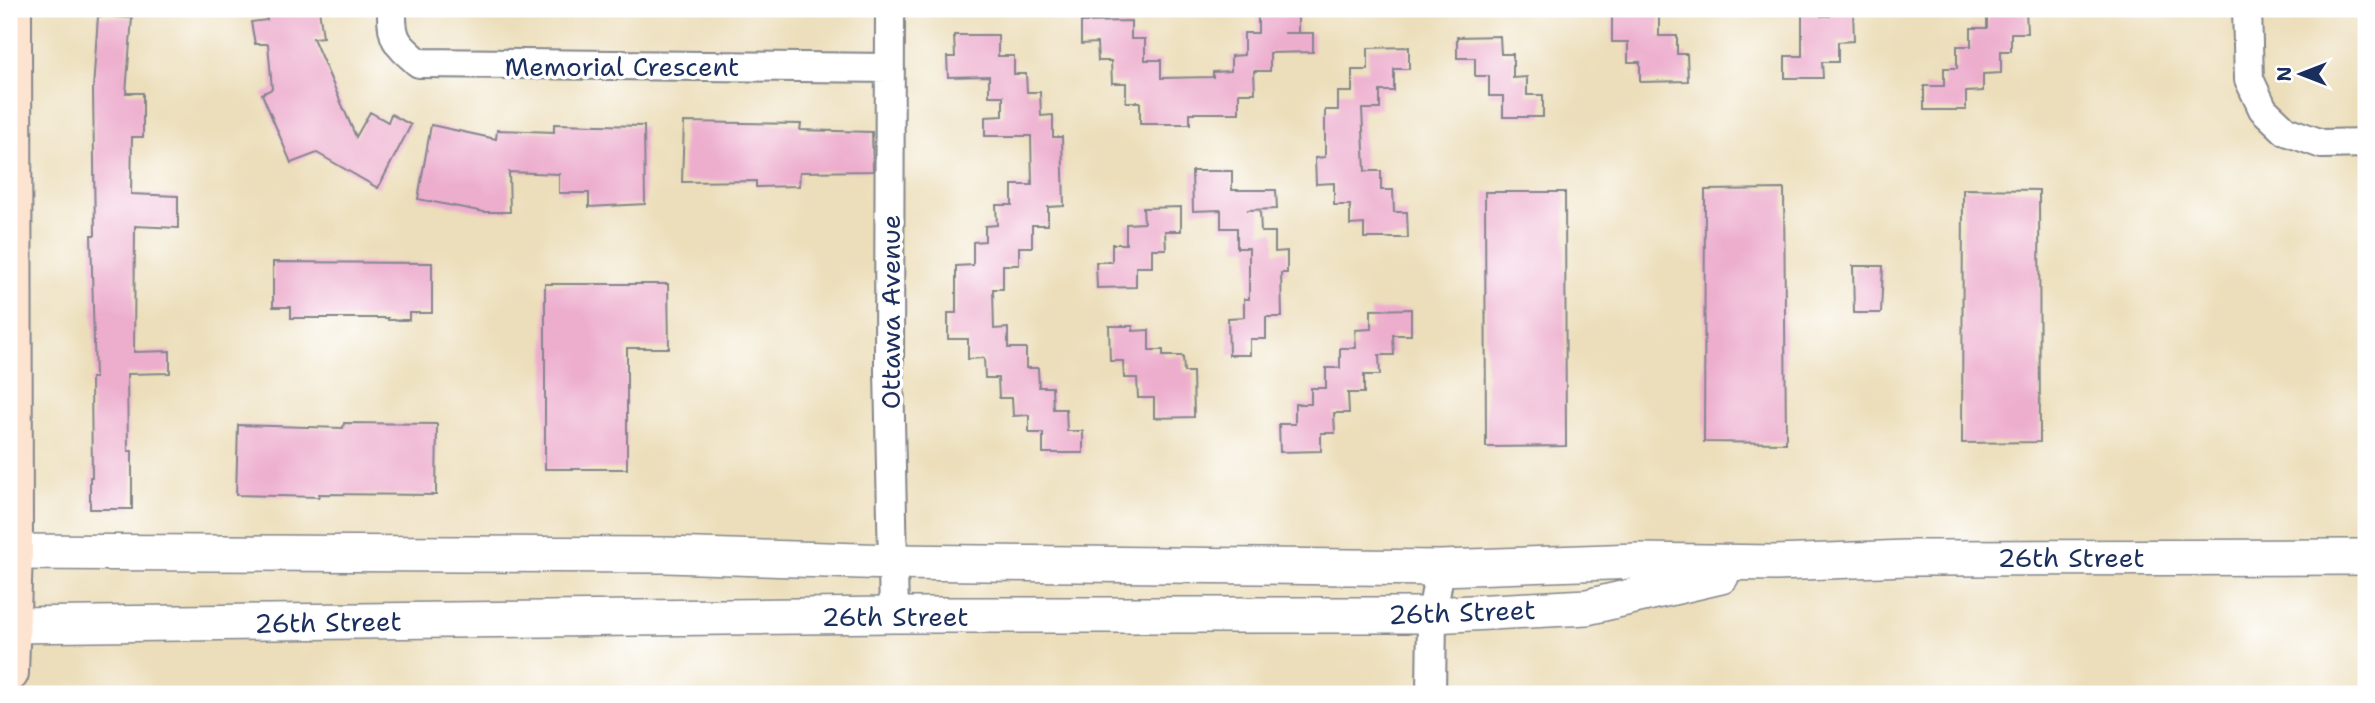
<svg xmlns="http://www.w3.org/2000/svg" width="2375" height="703" viewBox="0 0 2375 703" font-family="'Shantell Sans',sans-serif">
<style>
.building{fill:#edaece}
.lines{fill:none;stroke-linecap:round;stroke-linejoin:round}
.minor-casing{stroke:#84868c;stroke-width:32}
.tertiary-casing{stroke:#84868c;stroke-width:38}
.secondary-casing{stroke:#84868c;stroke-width:42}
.minor{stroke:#fff;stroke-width:28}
.tertiary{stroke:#fff;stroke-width:35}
.secondary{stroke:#fde4d1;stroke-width:38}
.labels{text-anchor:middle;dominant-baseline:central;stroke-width:7;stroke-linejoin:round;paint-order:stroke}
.street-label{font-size:26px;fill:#1b2f5e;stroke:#fff}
</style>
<rect width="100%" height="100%" fill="#fff"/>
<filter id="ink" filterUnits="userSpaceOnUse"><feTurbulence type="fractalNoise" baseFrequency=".0143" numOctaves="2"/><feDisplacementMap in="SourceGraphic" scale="14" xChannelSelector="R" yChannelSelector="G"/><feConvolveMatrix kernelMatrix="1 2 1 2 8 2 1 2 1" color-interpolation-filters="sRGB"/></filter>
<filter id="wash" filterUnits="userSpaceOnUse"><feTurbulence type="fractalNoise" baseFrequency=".00686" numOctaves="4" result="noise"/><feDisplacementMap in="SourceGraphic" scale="28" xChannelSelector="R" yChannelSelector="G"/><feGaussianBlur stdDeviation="1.57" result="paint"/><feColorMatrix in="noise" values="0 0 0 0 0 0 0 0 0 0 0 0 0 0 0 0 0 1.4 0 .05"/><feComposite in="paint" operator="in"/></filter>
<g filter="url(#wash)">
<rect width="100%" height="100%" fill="#ecdeba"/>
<g id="blocks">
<path class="building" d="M 265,9 L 319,9 L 323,37 L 313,38 L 356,137 L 370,112 L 388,122 L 391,114 L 411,125 L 378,188 L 317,153 L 291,163 L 262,94 L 272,89 L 268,44 L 255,44 L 251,22 L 267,20 Z
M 1612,9 L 1645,9 L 1645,12 L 1659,12 L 1659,36 L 1677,36 L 1677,54 L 1687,54 L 1688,81 L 1640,82 L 1640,62 L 1628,62 L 1628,42 L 1612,42 Z
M 1830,9 L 1853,9 L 1854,41 L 1838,42 L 1838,62 L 1822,62 L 1823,78 L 1785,78 L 1785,56 L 1802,56 L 1802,11 L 1821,11 L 1821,16 L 1830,16 Z
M 1987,9 L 2026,9 L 2027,33 L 2011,33 L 2011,51 L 2001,51 L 2001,73 L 1983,74 L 1983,91 L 1966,92 L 1966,110 L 1924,110 L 1924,86 L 1944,86 L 1944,68 L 1957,68 L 1957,46 L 1971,46 L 1971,28 L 1987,28 Z
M 1258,13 L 1298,13 L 1298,33 L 1284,33 L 1313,33 L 1313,52 L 1270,53 L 1270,71 L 1254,71 L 1255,93 L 1239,93 L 1239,113 L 1190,113 L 1190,124 L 1140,124 L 1140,102 L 1126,102 L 1126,83 L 1112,83 L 1111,61 L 1098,61 L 1097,43 L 1081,44 L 1081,22 L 1131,21 L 1131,39 L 1145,39 L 1145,60 L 1161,60 L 1161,78 L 1213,77 L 1213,72 L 1231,71 L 1231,56 L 1244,55 L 1244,33 L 1258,33 Z
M 98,16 L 132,18 L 126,93 L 143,93 L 143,137 L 132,137 L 131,194 L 178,196 L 178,228 L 135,226 L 134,352 L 170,351 L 170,373 L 127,374 L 128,451 L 132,451 L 132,509 L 90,509 L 90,477 L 92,477 L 91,378 L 95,378 L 91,235 L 95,235 L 93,89 Z
M 954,35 L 998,35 L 998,56 L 1014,56 L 1014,74 L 1026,74 L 1027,92 L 1040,92 L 1041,116 L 1053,115 L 1053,137 L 1062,137 L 1064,206 L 1048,207 L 1048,225 L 1032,225 L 1032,247 L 1019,247 L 1019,265 L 1003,265 L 1003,289 L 993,289 L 994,329 L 1008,328 L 1008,348 L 1026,348 L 1026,368 L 1038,368 L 1039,387 L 1052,387 L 1053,409 L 1066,409 L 1067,431 L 1083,431 L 1083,453 L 1043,453 L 1043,433 L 1029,433 L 1029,415 L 1013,416 L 1012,398 L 999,398 L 998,378 L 985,378 L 984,358 L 968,359 L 968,339 L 948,339 L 948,313 L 956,313 L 956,266 L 973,265 L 973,242 L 985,241 L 985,226 L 997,225 L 996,205 L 1012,205 L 1012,185 L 1032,185 L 1031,136 L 985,136 L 985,117 L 1003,116 L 1003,96 L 989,96 L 989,76 L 948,77 L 947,57 L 955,57 Z
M 1500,36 L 1501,54 L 1513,54 L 1513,78 L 1527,77 L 1527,95 L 1543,95 L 1543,117 L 1503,117 L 1503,96 L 1489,96 L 1489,76 L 1475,76 L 1475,58 L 1457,58 L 1457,37 Z
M 1409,47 L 1409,69 L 1394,69 L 1394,91 L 1380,91 L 1380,109 L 1362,109 L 1365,171 L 1381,171 L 1381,190 L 1393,190 L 1394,212 L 1407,212 L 1408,238 L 1364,238 L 1364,224 L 1350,225 L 1350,205 L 1334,205 L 1334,183 L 1316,184 L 1315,158 L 1325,157 L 1325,110 L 1338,110 L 1338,92 L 1352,92 L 1352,70 L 1368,70 L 1368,48 Z
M 684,122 L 801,124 L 800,130 L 872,132 L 873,171 L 800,172 L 799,186 L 756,187 L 756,181 L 682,182 Z
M 554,124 L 644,126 L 645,204 L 589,207 L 589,193 L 559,193 L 559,174 L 509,172 L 510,212 L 484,212 L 418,199 L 431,125 L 496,139 L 497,130 L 554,132 Z
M 1192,171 L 1232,171 L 1232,190 L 1276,190 L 1277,209 L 1247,210 L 1260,210 L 1261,232 L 1275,232 L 1275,252 L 1287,251 L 1287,273 L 1281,273 L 1282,317 L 1266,317 L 1266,339 L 1250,339 L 1250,355 L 1229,355 L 1228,318 L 1244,317 L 1244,299 L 1249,299 L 1249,248 L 1237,248 L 1237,228 L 1221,228 L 1221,210 L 1193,211 Z
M 1784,189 L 1786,443 L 1704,442 L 1705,190 Z
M 1963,189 L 2039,190 L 2040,442 L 1962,443 Z
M 1485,192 L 1565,192 L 1566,446 L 1486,447 Z
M 1181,207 L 1181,231 L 1165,231 L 1166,249 L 1152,249 L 1152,267 L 1136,267 L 1136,287 L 1097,288 L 1096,262 L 1112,262 L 1112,244 L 1126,244 L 1126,224 L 1144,223 L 1143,208 Z
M 273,262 L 432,263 L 432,313 L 409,313 L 409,320 L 388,320 L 388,318 L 291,318 L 291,307 L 273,307 Z
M 1853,266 L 1883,266 L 1881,313 L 1854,313 Z
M 545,284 L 668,284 L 669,348 L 627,348 L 627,469 L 545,469 Z
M 1411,309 L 1411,335 L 1393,335 L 1394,355 L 1379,355 L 1380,375 L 1364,375 L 1364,393 L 1348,393 L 1349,413 L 1334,413 L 1335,433 L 1321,433 L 1321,451 L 1280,452 L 1279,424 L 1295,424 L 1295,404 L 1311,404 L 1311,388 L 1326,388 L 1326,368 L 1340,368 L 1340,348 L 1356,348 L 1355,330 L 1371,329 L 1371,310 Z
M 1109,326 L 1133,326 L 1133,331 L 1149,330 L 1149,350 L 1163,350 L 1163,356 L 1183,356 L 1184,372 L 1193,372 L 1194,417 L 1154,418 L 1154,398 L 1138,398 L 1137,378 L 1124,378 L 1123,361 L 1110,361 Z
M 344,423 L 437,424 L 436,495 L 319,494 L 319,497 L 236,495 L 238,425 L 343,428 Z"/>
</g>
</g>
<g filter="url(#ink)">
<use href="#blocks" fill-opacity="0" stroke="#84868c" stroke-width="2"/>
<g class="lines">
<defs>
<path id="minor" d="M 392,9 C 391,40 397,44 419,63 L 890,68
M 890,9 L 889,370 L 894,615
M 2247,9 L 2249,79 L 2263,109 L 2286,131 L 2322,144 L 2366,143
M 1431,694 L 1432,615 L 1440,568"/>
<path id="tertiary" d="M 9,552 L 666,555 L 893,562 L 1440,568 L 1637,561 L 1776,563 L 1906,558 L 2366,557
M 9,625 L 894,615 L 1432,615 L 1587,607 L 1721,576"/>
<path id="secondary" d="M 9,673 L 13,552 L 12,9"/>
</defs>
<use href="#minor" class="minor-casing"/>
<use href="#tertiary" class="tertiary-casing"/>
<use href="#secondary" class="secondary-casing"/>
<use href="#minor" class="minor"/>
<use href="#tertiary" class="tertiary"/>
<use href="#secondary" class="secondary"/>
</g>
</g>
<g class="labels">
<g class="street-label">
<text x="622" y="66">Memorial Crescent</text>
<text transform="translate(890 312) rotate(-90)">Ottawa Avenue</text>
<text x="2071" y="557">26th Street</text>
<text transform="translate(1462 612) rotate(-2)">26th Street</text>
<text x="895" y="616">26th Street</text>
<text transform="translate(328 622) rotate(-1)">26th Street</text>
</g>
</g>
<rect width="2375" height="703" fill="none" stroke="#fff" stroke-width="35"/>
<g transform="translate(2301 74) rotate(270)" stroke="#ffffff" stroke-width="5" paint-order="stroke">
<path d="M0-5L12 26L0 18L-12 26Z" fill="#1b2f5e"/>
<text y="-10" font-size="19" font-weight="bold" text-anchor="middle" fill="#1b2f5e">N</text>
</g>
</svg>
